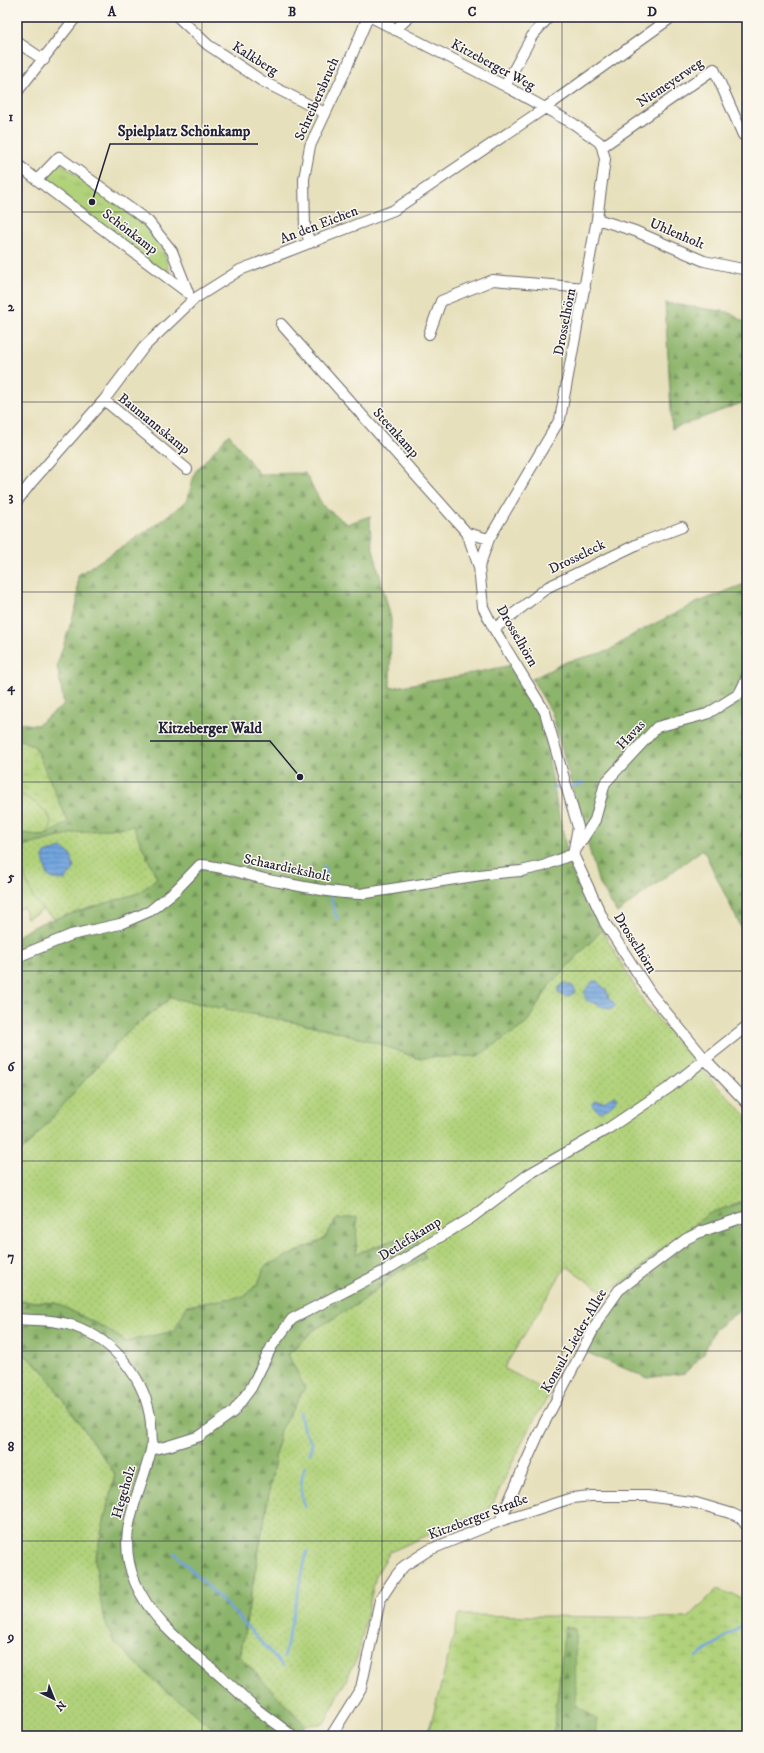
<svg xmlns="http://www.w3.org/2000/svg" width="764" height="1753" viewBox="0 0 764 1753" font-family="'IM FELL DW Pica',serif">
<style>
.grass{fill:url(#grass-dots);stroke:#6a7a5a}
.forest{fill:url(#forest-firs);stroke:#576b52}
.wetland{fill:url(#wetland-marsh);stroke:#6a7a5a}
.park{fill:url(#park-tufts);stroke:#6a7a5a}
.pitch{fill:#b1d27a;stroke:#6a7a5a}
.water{fill:url(#water-rules);stroke:#4a648c}
.lines{fill:none;stroke-linecap:round;stroke-linejoin:round}
.stream{stroke:#72a5de;stroke-width:2.5}
.minor-casing{stroke:#676468;stroke-width:12}
.minor{stroke:#fff;stroke-width:10}
.grid{fill:none;stroke:#22223b;stroke-width:1;stroke-opacity:0.55}
.labels{text-anchor:middle;dominant-baseline:central;stroke-width:3;stroke-linejoin:round;paint-order:stroke}
.street-label{font-size:14px;fill:#22223b;stroke:#fbf7ec}
.leader{fill:none;stroke:#22223b;stroke-width:1.5}
.callout-dot{fill:#22223b;stroke:#fbf7ec;stroke-width:1.5}
.callout-label{font-size:15px;text-anchor:middle;font-weight:bold;fill:#22223b;stroke:#fbf7ec;stroke-width:3;stroke-linejoin:round;paint-order:stroke}
.neatline{fill:none;stroke:#22223b;stroke-width:1.5}
.grid-label{font-size:13px;text-anchor:middle;font-weight:bold;fill:#22223b}
</style>
<defs>
<pattern id="grass-dots" width="8" height="8" patternUnits="userSpaceOnUse"><rect width="8" height="8" fill="#b1d27a"/><path d="M2 2h.1M6 6h.1" fill="none" stroke="#98b46a" stroke-width="1.8" stroke-linecap="round"/></pattern>
<pattern id="forest-firs" width="22" height="20" patternUnits="userSpaceOnUse"><rect width="22" height="20" fill="#8cb46a"/><path d="M5 1l3.5 6h-7zM16 11l3.5 6h-7z" fill="#729258"/></pattern>
<pattern id="wetland-marsh" width="20" height="14" patternUnits="userSpaceOnUse"><rect width="20" height="14" fill="#b1d27a"/><path d="M1 5h8M5 5V1M11 12h8M15 12V8" fill="none" stroke="#98b46a"/></pattern>
<pattern id="park-tufts" width="24" height="20" patternUnits="userSpaceOnUse"><rect width="24" height="20" fill="#b1d27a"/><path d="M3 7l-1-3M5 7V3M7 7l1-3M15 17l-1-3M17 17v-4M19 17l1-3" fill="none" stroke="#98b46a"/></pattern>
<pattern id="water-rules" width="6" height="5" patternUnits="userSpaceOnUse"><rect width="6" height="5" fill="#72a5de"/><path d="M0 2.5h6" fill="none" stroke="#5d86b5"/></pattern>
</defs>
<rect width="100%" height="100%" fill="#fbf7ec"/>
<filter id="ink" filterUnits="userSpaceOnUse"><feTurbulence type="fractalNoise" baseFrequency=".025" numOctaves="2"/><feDisplacementMap in="SourceGraphic" scale="8" xChannelSelector="R" yChannelSelector="G"/><feConvolveMatrix kernelMatrix="1 2 1 2 8 2 1 2 1" color-interpolation-filters="sRGB"/></filter>
<filter id="wash" filterUnits="userSpaceOnUse"><feTurbulence type="fractalNoise" baseFrequency=".012" numOctaves="4" result="noise"/><feDisplacementMap in="SourceGraphic" scale="16" xChannelSelector="R" yChannelSelector="G"/><feGaussianBlur stdDeviation="0.9" result="paint"/><feColorMatrix in="noise" values="0 0 0 0 0 0 0 0 0 0 0 0 0 0 0 0 0 1.4 0 .05"/><feComposite in="paint" operator="in"/></filter>
<g filter="url(#wash)">
<rect width="100%" height="100%" fill="#e7e0bc"/>
<path class="grass" d="M 17,792 C 25,796 35,801 42,807 C 50,815 57,830 44,836 L 24,834 L 17,837 Z
M 133,826 L 157,878 L 139,893 L 55,919 C 48,914 41,909 36,902 C 28,892 17,860 17,848 L 74,833 Z
M 602,930 L 645,1004 L 709,1078 L 747,1116 L 747,1200 L 733,1204 L 606,1294 L 566,1266 L 504,1368 L 550,1393 L 527,1432 L 491,1507 L 390,1552 L 376,1575 L 357,1658 L 324,1724 L 305,1725 L 240,1657 L 280,1430 L 304,1388 L 288,1354 L 314,1330 L 361,1302 L 398,1272 L 425,1258 L 415,1236 L 398,1238 L 356,1254 L 337,1219 L 323,1240 L 265,1266 L 258,1284 L 244,1296 L 188,1306 L 174,1331 L 126,1342 L 103,1327 L 56,1303 L 17,1301 L 17,1154 L 29,1144 L 127,1032 L 171,998 L 328,1029 L 374,1042 L 417,1058 L 526,1024 L 549,986 Z
M 17,1349 L 42,1369 L 115,1474 L 95,1560 L 220,1734 L 223,1736 L 17,1736 Z"/>
<path class="forest" d="M 665,303 L 728,312 L 747,324 L 747,401 L 672,429 Z
M 229,434 L 259,474 L 305,473 L 323,506 L 347,524 L 370,516 L 371,541 L 391,619 L 390,688 L 454,677 L 512,665 L 541,714 L 557,806 L 572,873 L 602,930 L 549,986 L 526,1024 L 478,1056 L 417,1058 L 374,1042 L 328,1029 L 171,998 L 127,1032 L 29,1144 L 17,1154 L 17,936 L 41,923 L 139,893 L 157,878 L 133,826 L 74,833 L 17,848 L 17,837 L 24,833 L 44,836 L 68,822 L 35,747 L 17,738 L 17,723 L 37,725 L 64,705 L 57,665 L 77,604 L 78,575 L 147,531 L 187,501 L 195,472 Z
M 747,583 L 747,940 L 703,849 L 617,913 L 598,881 L 552,713 L 532,679 L 566,662 L 608,651 L 634,634 L 696,603 Z
M 747,1200 L 747,1305 L 714,1330 L 704,1353 L 685,1373 L 647,1378 L 588,1353 L 622,1283 L 658,1252 L 708,1214 Z
M 357,1217 L 356,1254 L 399,1238 L 415,1236 L 426,1258 L 398,1272 L 361,1302 L 314,1330 L 288,1354 L 305,1388 L 280,1430 L 240,1657 L 305,1725 L 298,1736 L 223,1736 L 220,1734 L 158,1684 L 113,1641 L 103,1617 L 95,1560 L 115,1474 L 42,1369 L 17,1349 L 17,1301 L 56,1303 L 103,1327 L 126,1342 L 174,1331 L 187,1306 L 244,1296 L 258,1284 L 265,1266 L 323,1240 L 337,1219 Z
M 564,1627 L 575,1629 L 576,1704 L 597,1719 L 595,1736 L 553,1736 Z"/>
<path class="wetland" d="M 17,738 L 35,747 L 68,822 L 47,835 C 62,814 32,801 17,792 Z
M 717,1589 L 747,1600 L 747,1736 L 595,1736 L 597,1719 L 576,1705 L 575,1629 L 565,1626 L 553,1736 L 426,1736 L 431,1723 L 459,1615 L 688,1618 Z"/>
<path class="park" d="M 58,161 L 143,224 L 164,252 L 170,277 L 43,179 Z"/>
<path class="pitch" d="M 17,857 L 33,898 L 43,910 L 27,918 L 23,907 L 17,910 Z"/>
<path class="water" d="M 62,848 L 71,855 L 74,869 L 65,880 L 53,879 L 48,876 L 43,858 L 45,853 Z
M 593,981 L 597,981 L 607,991 L 609,998 L 616,1005 L 611,1010 L 586,1000 L 584,992 Z
M 564,983 L 573,986 L 576,992 L 567,997 L 559,994 L 558,991 L 559,987 Z
M 614,1095 L 618,1098 C 613,1104 607,1110 600,1112 L 593,1107 L 592,1105 L 596,1100 L 604,1102 Z"/>
<g class="lines">
<path class="stream" d="M 571,786 L 584,783
M 552,789 L 562,787
M 324,866 L 328,881
M 330,896 L 337,919
M 300,1413 L 303,1428 L 312,1445 L 310,1454
M 305,1466 C 302,1474 301,1483 301,1491 C 301,1496 304,1501 305,1507
M 175,1553 L 241,1620 L 283,1666
M 697,1657 L 743,1624 L 747,1628
M 284,1658 L 307,1551"/>
</g>
</g>
<g filter="url(#ink)">
<g class="lines">
<defs>
<path id="minor" d="M 178,17 L 208,45 L 262,81 L 325,113
M 371,17 L 505,86 L 574,124 L 599,142 L 602,147 L 605,159 L 597,219 L 560,419 L 489,539 L 479,567 L 483,607 L 494,629 L 545,712 L 578,827 L 573,854 L 605,923 L 651,994 L 705,1059 L 747,1103
M 395,30 L 409,17
M 17,42 L 44,60
M 505,86 L 532,36 L 549,17
M 17,92 L 76,17
M 602,147 L 714,69 L 743,135
M 17,164 L 37,180 L 188,293
M 37,180 L 59,157 L 148,221 L 172,251 L 188,292
M 597,219 L 635,231 L 704,261 L 747,270
M 310,243 L 305,228 L 304,179 L 310,146 L 343,76 L 368,17
M 281,324 L 467,533 L 479,567
M 429,334 L 441,301 L 493,280 L 585,288
M 104,400 L 187,469
M 17,501 L 31,483 L 104,400 L 144,347 L 194,299 L 240,270 L 394,210 L 545,108 L 672,17
M 467,533 L 489,539
M 494,629 L 548,587 L 640,543 L 682,527
M 17,957 L 71,935 L 120,924 L 150,911 L 176,890 L 200,865 C 224,866 246,875 269,880 C 299,886 330,893 360,894 L 487,874 L 521,871 L 543,866 L 573,854 L 595,820 L 605,783 L 657,727 L 707,714 L 739,694 L 747,678
M 17,1319 C 36,1321 56,1319 74,1326 C 115,1341 146,1379 151,1423 C 151,1432 153,1441 151,1450 C 140,1497 114,1532 135,1582 C 150,1618 182,1643 211,1668 C 227,1681 242,1696 258,1710 C 269,1719 281,1726 292,1736
M 151,1450 L 168,1446 L 200,1436 L 233,1412 L 251,1388 L 272,1346 L 292,1319 L 388,1269 L 471,1218 L 529,1174 L 609,1128 L 670,1087 L 747,1026
M 500,1521 L 540,1431 L 600,1317 L 619,1290 L 686,1239 L 700,1232 L 747,1216
M 331,1736 L 361,1688 L 380,1600 L 395,1577 L 404,1566 L 429,1550 L 500,1521 L 572,1498 L 590,1496 L 648,1496 L 696,1503 L 733,1514 L 741,1518 L 746,1525"/>
</defs>
<use href="#minor" class="minor-casing"/>
<use href="#minor" class="minor"/>
</g>
</g>
<path class="grid" d="M 202,17 L 202,1736M 382,17 L 382,1736M 562,17 L 562,1736M 17,212 L 747,212M 17,402 L 747,402M 17,592 L 747,592M 17,782 L 747,782M 17,971 L 747,971M 17,1161 L 747,1161M 17,1351 L 747,1351M 17,1541 L 747,1541"/>
<g class="labels">
<g class="street-label">
<text transform="translate(255 59) rotate(32)">Kalkberg</text>
<text transform="translate(493 65) rotate(28)">Kitzeberger Weg</text>
<text transform="translate(670 83) rotate(-34)">Niemeyerweg</text>
<text transform="translate(317 99) rotate(-66)">Schreibersbruch</text>
<text transform="translate(319 225) rotate(-21)">An den Eichen</text>
<text transform="translate(130 232) rotate(37)">Schönkamp</text>
<text transform="translate(677 234) rotate(23)">Uhlenholt</text>
<text transform="translate(565 322) rotate(-79)">Drosselhörn</text>
<text transform="translate(154 424) rotate(39)">Baumannskamp</text>
<text transform="translate(396 433) rotate(48)">Steenkamp</text>
<text transform="translate(577 557) rotate(-26)">Drosseleck</text>
<text transform="translate(517 636) rotate(60)">Drosselhörn</text>
<text transform="translate(631 735) rotate(-47)">Havas</text>
<text transform="translate(287 868) rotate(12)">Schaardieksholt</text>
<text transform="translate(635 943) rotate(58)">Drosselhörn</text>
<text transform="translate(410 1239) rotate(-32)">Detlefskamp</text>
<text transform="translate(574 1341) rotate(-60)">Konsul-Lieder-Allee</text>
<text transform="translate(124 1492) rotate(-74)">Hegeholz</text>
<text transform="translate(478 1517) rotate(-21)">Kitzeberger Straße</text>
</g>
</g>
<path class="leader" d="M92 202L110 144H258M300 777L270 741H150"/>
<g class="callout-dot">
<circle cx="92" cy="202" r="4"/>
<circle cx="300" cy="777" r="4"/>
</g>
<g class="callout-label">
<text x="184" y="136">Spielplatz Schönkamp</text>
<text x="210" y="733">Kitzeberger Wald</text>
</g>
<rect width="764" height="1753" fill="none" stroke="#fbf7ec" stroke-width="44"/>
<g transform="translate(54 1699) rotate(137)" stroke="#fbf7ec" stroke-width="3" paint-order="stroke">
<path d="M0-3L7 15L0 10L-7 15Z" fill="#22223b"/>
<text y="-6" font-size="11" font-weight="bold" text-anchor="middle" fill="#22223b">N</text>
</g>
<rect x="22" y="22" width="720" height="1709" class="neatline"/>
<g class="grid-label">
<text x="112" y="16">A</text>
<text x="292" y="16">B</text>
<text x="472" y="16">C</text>
<text x="652" y="16">D</text>
<text x="11" y="121">1</text>
<text x="11" y="311">2</text>
<text x="11" y="501">3</text>
<text x="11" y="691">4</text>
<text x="11" y="881">5</text>
<text x="11" y="1071">6</text>
<text x="11" y="1261">7</text>
<text x="11" y="1451">8</text>
<text x="11" y="1641">9</text>
</g>
</svg>
